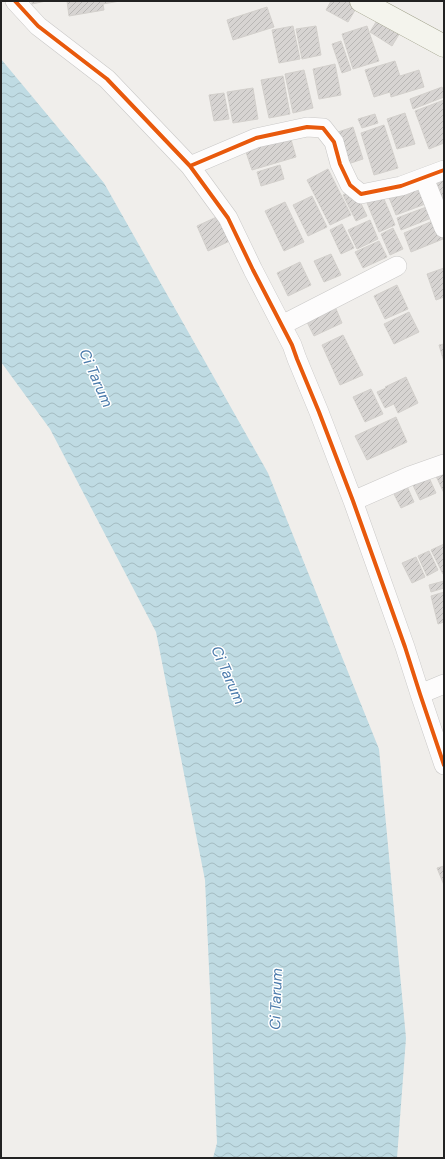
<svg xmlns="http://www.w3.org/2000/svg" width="445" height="1159" viewBox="0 0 445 1159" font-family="'DM Sans',sans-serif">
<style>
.water{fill:url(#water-waves)}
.building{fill:url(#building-hatch);stroke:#d3d0cc}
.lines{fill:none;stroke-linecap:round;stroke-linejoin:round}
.street-casing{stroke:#c9c8c7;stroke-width:20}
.secondary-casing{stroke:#999a82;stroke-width:23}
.street{stroke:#fdfcfc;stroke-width:19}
.secondary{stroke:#f4f4ed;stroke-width:22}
.cycleway-casing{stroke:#fff;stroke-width:6}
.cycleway{stroke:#e8590c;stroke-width:4}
.labels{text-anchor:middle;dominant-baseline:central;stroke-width:3;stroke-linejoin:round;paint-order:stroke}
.water-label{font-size:15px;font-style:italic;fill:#4a7aab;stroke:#fff}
</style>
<defs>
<pattern id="water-waves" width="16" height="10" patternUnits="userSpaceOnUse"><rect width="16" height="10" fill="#bfdbe3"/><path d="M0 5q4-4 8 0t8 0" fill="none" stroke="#a4bcc2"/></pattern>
<pattern id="building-hatch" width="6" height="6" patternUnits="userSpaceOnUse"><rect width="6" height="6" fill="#d7d4d2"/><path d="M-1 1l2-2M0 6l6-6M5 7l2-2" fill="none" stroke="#b8b6b4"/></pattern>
</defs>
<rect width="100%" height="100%" fill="#f0eeeb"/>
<path class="water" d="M 1,59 L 104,183 L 268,473 L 379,749 L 406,1038 L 397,1158 L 213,1158 L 217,1143 L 205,880 L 156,632 L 50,429 L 1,362 Z"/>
<path class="building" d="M 32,1 L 46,1 L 32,4 Z
M 67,1 L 120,1 L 103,4 L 104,10 L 69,16 Z
M 331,1 L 351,1 L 358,5 L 348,22 L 326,10 Z
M 267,7 L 274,27 L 233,40 L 227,20 Z
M 379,17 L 401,31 L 392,46 L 370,32 Z
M 293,26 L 300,59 L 279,63 L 272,30 Z
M 316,26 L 321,55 L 302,59 L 296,29 Z
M 367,26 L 379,61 L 353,69 L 342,34 Z
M 341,41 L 351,70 L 342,73 L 332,44 Z
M 395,61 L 400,76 L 419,70 L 424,87 L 391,97 L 390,92 L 374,97 L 365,70 Z
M 335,64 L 341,95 L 319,99 L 313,69 Z
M 304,70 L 313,108 L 293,113 L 285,74 Z
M 283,76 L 290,114 L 269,118 L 261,80 Z
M 442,87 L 444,92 L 444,97 L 413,109 L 410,99 Z
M 253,88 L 258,119 L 233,123 L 227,92 Z
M 224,93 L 229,119 L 214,121 L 209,95 Z
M 444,100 L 444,143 L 429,149 L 415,111 Z
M 405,113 L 415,144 L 397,149 L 387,119 Z
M 375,114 L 378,123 L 362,128 L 358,119 Z
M 384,125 L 398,168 L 374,175 L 361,133 Z
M 353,127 L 363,159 L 342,166 L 332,134 Z
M 290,136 L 296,157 L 252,170 L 245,149 Z
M 280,165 L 284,179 L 261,186 L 257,172 Z
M 328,169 L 351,215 L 330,225 L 307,180 Z
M 444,176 L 444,208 L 432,178 Z
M 419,182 L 428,203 L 396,215 L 388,195 Z
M 354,189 L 367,216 L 356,221 L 343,195 Z
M 381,192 L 395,225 L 379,232 L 365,198 Z
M 312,196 L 327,227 L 308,236 L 293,205 Z
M 285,202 L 304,242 L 284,251 L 265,211 Z
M 429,206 L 434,217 L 401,230 L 397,218 Z
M 221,215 L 232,240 L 208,251 L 197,226 Z
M 370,220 L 378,239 L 357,249 L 348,230 Z
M 435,220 L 443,239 L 411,252 L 404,233 Z
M 342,224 L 354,248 L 341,254 L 330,230 Z
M 393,228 L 403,249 L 390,255 L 381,234 Z
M 379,241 L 387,257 L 363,268 L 355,252 Z
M 331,254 L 341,275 L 324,282 L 314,261 Z
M 300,262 L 311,285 L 288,296 L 277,273 Z
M 444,268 L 444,297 L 436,300 L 427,274 Z
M 397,285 L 408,309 L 385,319 L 374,296 Z
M 334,304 L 342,323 L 314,336 L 305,318 Z
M 409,312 L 419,332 L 394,344 L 384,324 Z
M 343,335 L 363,375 L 340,385 L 322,345 Z
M 444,344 L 444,362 L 439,345 Z
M 406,377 L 418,403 L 398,413 L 394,404 L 385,408 L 377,392 L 386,388 L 385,387 Z
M 371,389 L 383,414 L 365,422 L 353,397 Z
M 396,417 L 407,442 L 367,460 L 355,436 Z
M 444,470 L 444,493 L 435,474 Z
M 426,471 L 436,493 L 420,500 L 410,479 Z
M 406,484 L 414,502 L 401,508 L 392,490 Z
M 444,544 L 444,573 L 443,574 L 431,550 Z
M 429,551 L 438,570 L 427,576 L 418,556 Z
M 416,557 L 425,577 L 412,583 L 402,563 Z
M 444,581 L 444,588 L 431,592 L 429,585 Z
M 444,592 L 444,622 L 438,624 L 431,596 Z
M 444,866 L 444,885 L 437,868 Z"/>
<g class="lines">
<defs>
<path id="street" d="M 15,1 L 38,26 L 107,79 L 190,166 L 228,218 L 253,270 L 292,345 L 297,359 L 319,412 L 353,501 L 405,647 L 420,694 L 444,765
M 190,166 L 256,138 L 307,127 L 323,128 L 334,142 L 340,164 L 350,185 L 361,194 L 401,186 L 444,170
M 424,178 L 444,228
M 282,325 L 397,266
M 353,501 L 410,476 L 444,464
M 420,694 L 444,684"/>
<path id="secondary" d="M 361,1 L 444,46"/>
</defs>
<use href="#street" class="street-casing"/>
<use href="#secondary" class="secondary-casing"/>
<use href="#street" class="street"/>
<use href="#secondary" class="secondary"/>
<defs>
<path id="cycleway" d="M 15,1 L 38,26 L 107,79 L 190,166 L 228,218 L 253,270 L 292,345 L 297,359 L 319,412 L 353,501 L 405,647 L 420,694 L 444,765
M 190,166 L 256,138 L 307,127 L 323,128 L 334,142 L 340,164 L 350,185 L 361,194 L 401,186 L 444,170"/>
</defs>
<use href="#cycleway" class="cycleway-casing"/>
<use href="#cycleway" class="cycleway"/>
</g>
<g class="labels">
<g class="water-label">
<text transform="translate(96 378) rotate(66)">Ci Tarum</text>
<text transform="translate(228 675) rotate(66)">Ci Tarum</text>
<text transform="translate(276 999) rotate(-88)">Ci Tarum</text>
</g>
</g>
<rect width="445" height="1159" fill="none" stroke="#222222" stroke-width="4"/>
</svg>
